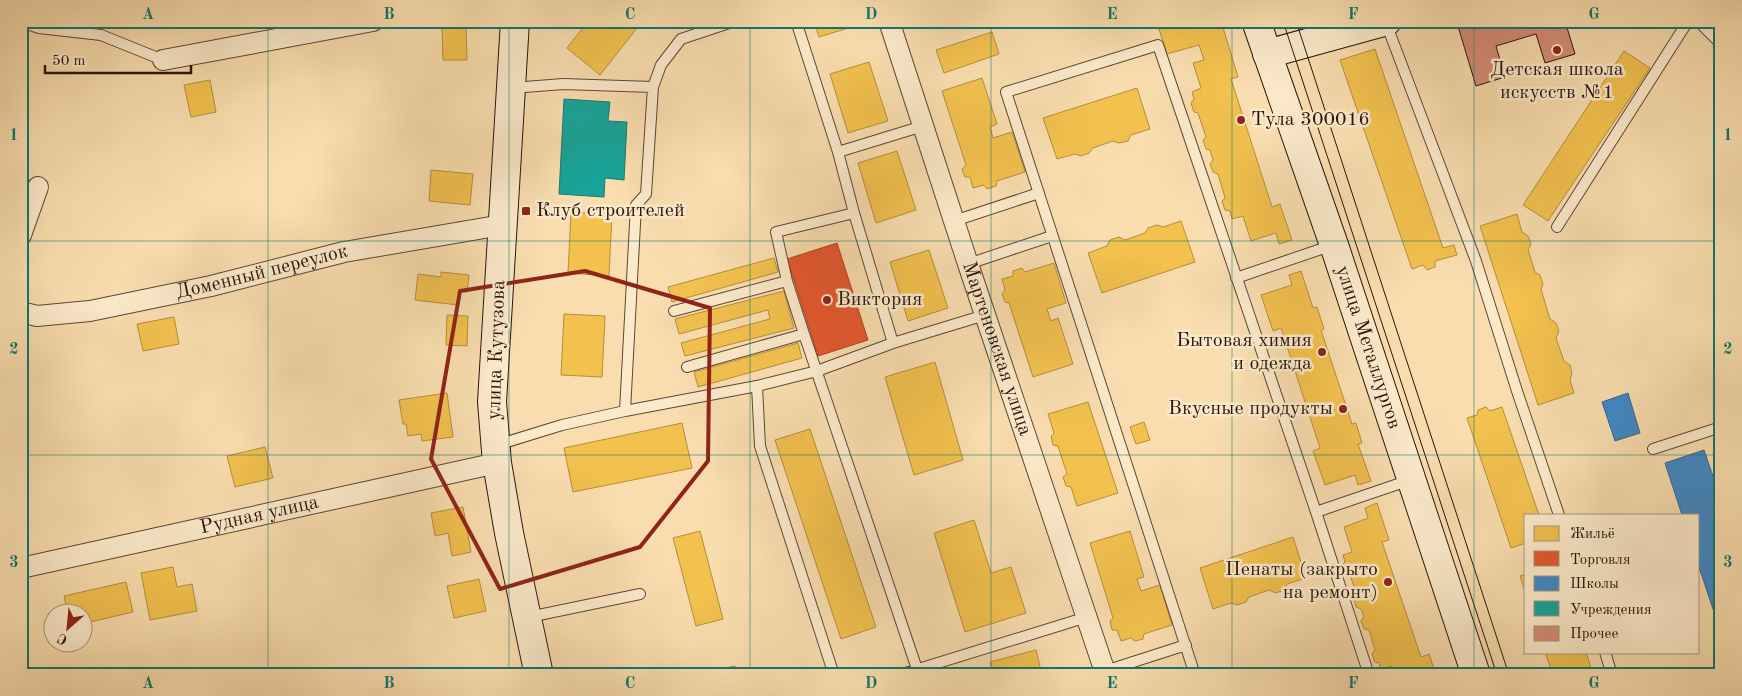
<svg xmlns="http://www.w3.org/2000/svg" width="1742" height="696" viewBox="0 0 1742 696" font-family="'Old Standard TT',serif">
<style>
.homes{fill:#f2c14e;stroke:#b68d3a}
.shops{fill:#e4572e;stroke:#ac4324}
.schools{fill:#3f88c5;stroke:#38658e}
.public{fill:#17a398;stroke:#1c786e}
.building{fill:#d48c75;stroke:#29140c}
.lines{fill:none;stroke-linecap:round;stroke-linejoin:round}
.service-casing{stroke:#5d4634;stroke-width:12}
.minor-casing{stroke:#5d4634;stroke-width:22}
.secondary-casing{stroke:#29140c;stroke-width:30}
.service{stroke:#fbe9ca;stroke-width:10}
.minor{stroke:#fbe9ca;stroke-width:20}
.secondary{stroke:#fbe9ca;stroke-width:28}
.tram{stroke:#29140c;stroke-width:1}
.marked{fill:none;stroke:#8f2418;stroke-width:4;stroke-linejoin:round}
.grid{fill:none;stroke:#0f766e;stroke-width:1;stroke-opacity:0.55}
.poi-dot{fill:#8f2418;stroke:#fbe9ca;stroke-width:2}
.labels{text-anchor:middle;dominant-baseline:central;stroke-width:5;stroke-linejoin:round;paint-order:stroke}
.poi-label{font-size:20px;fill:#29140c;stroke:#fbe9ca;text-anchor:start}
.street-label{font-size:20px;fill:#29140c;stroke:#fbe9ca}
.neatline{fill:none;stroke:#0f766e;stroke-width:2}
.grid-label{font-size:16px;text-anchor:middle;font-weight:bold;fill:#0f766e}
</style>
<rect width="100%" height="100%" fill="#f9ddae"/>
<filter id="stains"><feTurbulence type="fractalNoise" baseFrequency=".004" numOctaves="4"/><feColorMatrix values="0 0 0 0 .2 0 0 0 0 .09 0 0 0 0 .02 0 0 0 .5 -.17"/></filter>
<radialGradient id="worn" r=".72"><stop offset=".6" stop-color="#630" stop-opacity="0"/><stop offset="1" stop-color="#630" stop-opacity=".3"/></radialGradient>
<path class="homes" d="M 588,21 L 629,21 L 637,28 L 600,75 L 567,48 Z
M 814,21 L 857,21 L 858,25 L 819,37 Z
M 1171,21 L 1221,21 L 1238,77 L 1231,79 L 1272,207 L 1280,204 L 1292,240 L 1279,244 L 1276,233 L 1251,241 L 1243,216 L 1232,219 L 1230,211 L 1225,210 L 1222,201 L 1225,198 L 1218,174 L 1213,172 L 1210,164 L 1213,160 L 1210,150 L 1206,149 L 1203,140 L 1206,137 L 1198,113 L 1194,112 L 1191,103 L 1194,99 L 1192,92 L 1201,88 L 1193,63 L 1204,60 L 1199,45 L 1167,54 L 1158,26 Z
M 442,28 L 466,28 L 467,60 L 443,60 Z
M 992,32 L 999,54 L 944,73 L 936,50 Z
M 1375,49 L 1443,248 L 1454,245 L 1457,255 L 1435,261 L 1435,267 L 1427,270 L 1423,265 L 1412,269 L 1340,60 Z
M 1624,51 L 1650,68 L 1548,221 L 1523,205 Z
M 869,62 L 888,121 L 848,133 L 830,74 Z
M 982,78 L 997,124 L 990,127 L 993,138 L 1012,132 L 1025,172 L 997,181 L 996,186 L 987,189 L 984,185 L 973,188 L 970,177 L 965,177 L 962,169 L 966,165 L 942,91 Z
M 210,80 L 216,112 L 191,117 L 184,85 Z
M 1137,88 L 1150,129 L 1131,135 L 1128,141 L 1119,143 L 1113,141 L 1093,148 L 1089,153 L 1081,156 L 1075,154 L 1057,159 L 1043,118 Z
M 897,151 L 916,210 L 876,223 L 858,163 Z
M 431,170 L 473,174 L 470,205 L 429,201 Z
M 571,212 L 612,214 L 609,276 L 568,273 Z
M 1517,214 L 1522,232 L 1528,236 L 1531,244 L 1528,250 L 1535,272 L 1540,275 L 1543,284 L 1541,289 L 1550,319 L 1556,323 L 1559,331 L 1556,338 L 1564,361 L 1570,365 L 1572,373 L 1570,380 L 1574,393 L 1538,405 L 1480,226 Z
M 1181,221 L 1195,262 L 1102,293 L 1088,253 L 1107,246 L 1110,240 L 1119,237 L 1125,240 L 1145,233 L 1148,228 L 1157,225 L 1163,227 Z
M 929,250 L 948,308 L 908,321 L 890,262 Z
M 774,258 L 778,272 L 672,302 L 668,287 Z
M 1054,263 L 1066,303 L 1047,309 L 1051,321 L 1058,318 L 1073,364 L 1033,377 L 1009,303 L 1005,302 L 1002,294 L 1005,290 L 1002,279 L 1013,276 L 1013,271 L 1022,268 L 1025,272 Z
M 1301,271 L 1313,308 L 1317,307 L 1324,329 L 1321,330 L 1352,424 L 1356,423 L 1362,443 L 1358,444 L 1371,481 L 1358,485 L 1355,475 L 1325,485 L 1313,451 L 1320,448 L 1281,328 L 1273,331 L 1261,295 L 1292,285 L 1289,275 Z
M 441,272 L 469,275 L 467,292 L 459,291 L 458,305 L 415,300 L 418,274 L 441,277 Z
M 784,291 L 794,328 L 685,356 L 681,343 L 770,319 L 768,310 L 679,334 L 675,319 Z
M 564,314 L 605,316 L 602,377 L 561,375 Z
M 447,315 L 468,316 L 467,346 L 446,345 Z
M 174,317 L 179,344 L 143,351 L 137,324 Z
M 798,343 L 802,358 L 698,387 L 694,372 Z
M 935,362 L 963,460 L 914,475 L 885,377 Z
M 447,393 L 453,437 L 422,441 L 421,434 L 408,436 L 406,424 L 403,424 L 399,400 Z
M 1088,402 L 1118,493 L 1077,506 L 1071,487 L 1066,486 L 1063,477 L 1067,474 L 1058,446 L 1053,445 L 1051,436 L 1054,433 L 1048,414 Z
M 1486,407 L 1490,411 L 1502,407 L 1539,515 L 1526,515 L 1526,543 L 1511,548 L 1467,418 L 1477,415 L 1478,410 Z
M 1144,422 L 1150,440 L 1136,444 L 1130,427 Z
M 682,423 L 692,468 L 573,492 L 564,448 Z
M 810,429 L 876,627 L 841,639 L 775,440 Z
M 265,447 L 273,478 L 235,487 L 227,456 Z
M 1377,503 L 1389,540 L 1382,542 L 1421,657 L 1429,654 L 1436,675 L 1395,675 L 1392,666 L 1381,670 L 1379,663 L 1375,662 L 1372,654 L 1375,650 L 1369,630 L 1364,629 L 1361,621 L 1364,617 L 1361,609 L 1356,607 L 1354,599 L 1357,595 L 1350,575 L 1345,574 L 1342,565 L 1345,562 L 1343,555 L 1352,552 L 1344,527 L 1368,518 L 1365,508 Z
M 463,507 L 471,552 L 452,556 L 448,533 L 435,536 L 431,513 Z
M 974,520 L 991,573 L 1011,567 L 1026,613 L 965,632 L 934,533 Z
M 700,531 L 723,619 L 696,626 L 673,538 Z
M 1130,531 L 1144,577 L 1137,579 L 1141,591 L 1160,585 L 1172,625 L 1144,634 L 1143,639 L 1135,641 L 1131,638 L 1121,641 L 1117,630 L 1112,630 L 1110,621 L 1113,618 L 1090,543 Z
M 1293,537 L 1306,578 L 1287,584 L 1284,590 L 1276,593 L 1269,590 L 1249,597 L 1246,602 L 1237,605 L 1231,603 L 1213,609 L 1200,568 Z
M 173,567 L 177,587 L 192,584 L 197,611 L 150,620 L 141,573 Z
M 1526,574 L 1526,595 L 1520,576 Z
M 479,579 L 486,611 L 454,618 L 447,586 Z
M 126,582 L 133,612 L 82,624 L 82,614 L 68,614 L 64,596 Z
M 1036,650 L 1042,675 L 993,675 L 990,662 Z
M 1545,652 L 1586,652 L 1593,675 L 1553,675 Z
M 735,666 L 736,675 L 694,675 Z"/>
<path class="shops" d="M 837,243 L 868,340 L 818,356 L 787,259 Z"/>
<path class="schools" d="M 1628,393 L 1640,433 L 1615,441 L 1602,402 Z
M 1704,450 L 1719,494 L 1721,493 L 1721,610 L 1714,612 L 1698,564 L 1698,515 L 1682,515 L 1665,463 Z"/>
<path class="public" d="M 564,99 L 610,102 L 608,121 L 627,122 L 624,180 L 605,178 L 604,197 L 559,194 Z"/>
<path class="building" d="M 1462,21 L 1565,21 L 1575,54 L 1545,63 L 1536,34 L 1496,46 L 1505,77 L 1476,86 L 1457,23 Z"/>
<g class="lines">
<defs>
<path id="service" d="M 796,21 L 838,152 L 854,213 L 893,343
M 21,22 L 39,28 L 101,35 L 163,60
M 1386,23 L 1476,261 L 1517,391 L 1559,515
M 512,88 L 563,84 L 653,87
M 838,152 L 923,126
M 854,213 L 776,232 L 787,281 L 804,334 L 917,669
M 954,221 L 1039,193
M 1557,227 L 1688,21
M 968,264 L 1052,236
M 1236,278 L 1333,245
M 674,311 L 787,281
M 687,367 L 804,334
M 757,386 L 760,446 L 834,675
M 625,411 L 636,205 L 646,194 L 653,87 L 661,65 L 681,39 L 735,21
M 497,445 L 562,425 L 625,411 L 757,386 L 817,371 L 893,343 L 985,315
M 1653,449 L 1721,427
M 1316,512 L 1410,480
M 529,617 L 640,594
M 1605,652 L 1612,675
M 1105,671 L 1186,645
M 899,675 L 1087,617
M 1195,675 L 1006,92 L 1158,45 L 1316,512 L 1369,675"/>
<g id="minor">
<path id="s1" d="M 889,21 L 968,264 L 1106,675"/>
<path d="M 1705,21 L 1721,37"/>
<path d="M 163,60 L 373,21"/>
<path d="M 21,235 L 38,187"/>
<path id="s2" d="M 21,312 L 37,316 L 90,311 L 211,286 L 344,252 L 502,225"/>
<path id="s3" d="M 21,568 L 497,463"/>
</g>
<g id="secondary">
<path d="M 515,21 L 492,402 L 497,463 L 509,533 L 539,675"/>
<path id="s4" d="M 1256,21 L 1334,245 L 1476,675"/>
<path d="M 1267,54 L 1387,21"/>
</g>
</defs>
<use href="#service" class="service-casing"/>
<use href="#minor" class="minor-casing"/>
<use href="#secondary" class="secondary-casing"/>
<use href="#service" class="service"/>
<use href="#minor" class="minor"/>
<use href="#secondary" class="secondary"/>
<path class="tram" d="M 1283,21 L 1497,675
M 1296,21 L 1509,675"/>
</g>
<path class="marked" d="M 585,271 L 710,308 L 708,461 L 640,547 L 500,589 L 431,459 L 460,291 Z"/>
<path class="grid" d="M 268,21 L 268,675M 509,21 L 509,675M 750,21 L 750,675M 991,21 L 991,675M 1232,21 L 1232,675M 1474,21 L 1474,675M 21,241 L 1721,241M 21,455 L 1721,455"/>
<g class="poi-dot">
<circle cx="1557" cy="50" r="5"/>
<circle cx="1241" cy="120" r="5"/>
<rect x="521" y="206" width="10" height="10" rx="2.5"/>
<circle cx="827" cy="300" r="5"/>
<circle cx="1322" cy="352" r="5"/>
<circle cx="1343" cy="409" r="5"/>
<circle cx="1388" cy="582" r="5"/>
</g>
<g class="labels">
<g class="poi-label">
<text x="1557" y="70" text-anchor="middle">Детская школа<tspan x="1557" dy="23">искусств №1</tspan></text>
<text x="1251" y="120">Тула 300016</text>
<text x="536" y="211">Клуб строителей</text>
<text x="837" y="300">Виктория</text>
<text x="1312" y="341" text-anchor="end">Бытовая химия<tspan x="1312" dy="23">и одежда</tspan></text>
<text x="1333" y="409" text-anchor="end">Вкусные продукты</text>
<text x="1378" y="570" text-anchor="end">Пенаты (закрыто<tspan x="1378" dy="23">на ремонт)</tspan></text>
</g>
<g class="street-label">
<text stroke="none"><textPath href="#s2" startOffset="246">Доменный переулок</textPath></text>
<text stroke="none"><textPath href="#s1" startOffset="345">Мартеновская улица</textPath></text>
<text stroke="none"><textPath href="#s4" startOffset="345">улица Металлургов</textPath></text>
<text transform="translate(497 350) rotate(-88)">улица Кутузова</text>
<text stroke="none"><textPath href="#s3" startOffset="244">Рудная улица</textPath></text>
</g>
</g>
<rect width="1742" height="696" fill="none" stroke="#f9ddae" stroke-width="55"/>
<rect x="1524" y="514" width="175" height="140" fill="#fbe9ca" stroke="#a7947e"/>
<rect x="1534" y="526" width="25" height="15" fill="#f2c14e" stroke="#a7947e"/>
<text x="1570" y="538" font-size="15" fill="#29140c">Жильё</text>
<rect x="1534" y="551" width="25" height="15" fill="#e4572e" stroke="#a7947e"/>
<text x="1570" y="564" font-size="15" fill="#29140c">Торговля</text>
<rect x="1534" y="576" width="25" height="15" fill="#3f88c5" stroke="#a7947e"/>
<text x="1570" y="588" font-size="15" fill="#29140c">Школы</text>
<rect x="1534" y="601" width="25" height="15" fill="#17a398" stroke="#a7947e"/>
<text x="1570" y="614" font-size="15" fill="#29140c">Учреждения</text>
<rect x="1534" y="626" width="25" height="15" fill="#d48c75" stroke="#a7947e"/>
<text x="1570" y="638" font-size="15" fill="#29140c">Прочее</text>
<g transform="translate(68 628) rotate(207)"><circle r="24" fill="#fbe9ca" stroke="#a7947e"/>
<path d="M0-4L9 19L0 12L-9 19Z" fill="#8f2418"/>
<text y="-8" font-size="14" font-weight="bold" text-anchor="middle" fill="#29140c">С</text>
</g>
<path d="M45 65v8h146v-8" fill="none" stroke="#29140c" stroke-width="2.5"/>
<text x="52" y="65" font-size="15" fill="#29140c" stroke="#fbe9ca" stroke-width="4" paint-order="stroke">50 m</text>
<rect x="28" y="28" width="1686" height="640" class="neatline"/>
<g class="grid-label">
<text x="148" y="19">A</text>
<text x="389" y="19">B</text>
<text x="630" y="19">C</text>
<text x="871" y="19">D</text>
<text x="1112" y="19">E</text>
<text x="1353" y="19">F</text>
<text x="1594" y="19">G</text>
<text x="14" y="140">1</text>
<text x="1728" y="140">1</text>
<text x="14" y="354">2</text>
<text x="1728" y="354">2</text>
<text x="14" y="567">3</text>
<text x="1728" y="567">3</text>
<text x="148" y="688">A</text>
<text x="389" y="688">B</text>
<text x="630" y="688">C</text>
<text x="871" y="688">D</text>
<text x="1112" y="688">E</text>
<text x="1353" y="688">F</text>
<text x="1594" y="688">G</text>
</g>
<rect width="100%" height="100%" filter="url(#stains)"/>
<rect width="100%" height="100%" fill="url(#worn)"/>
</svg>
